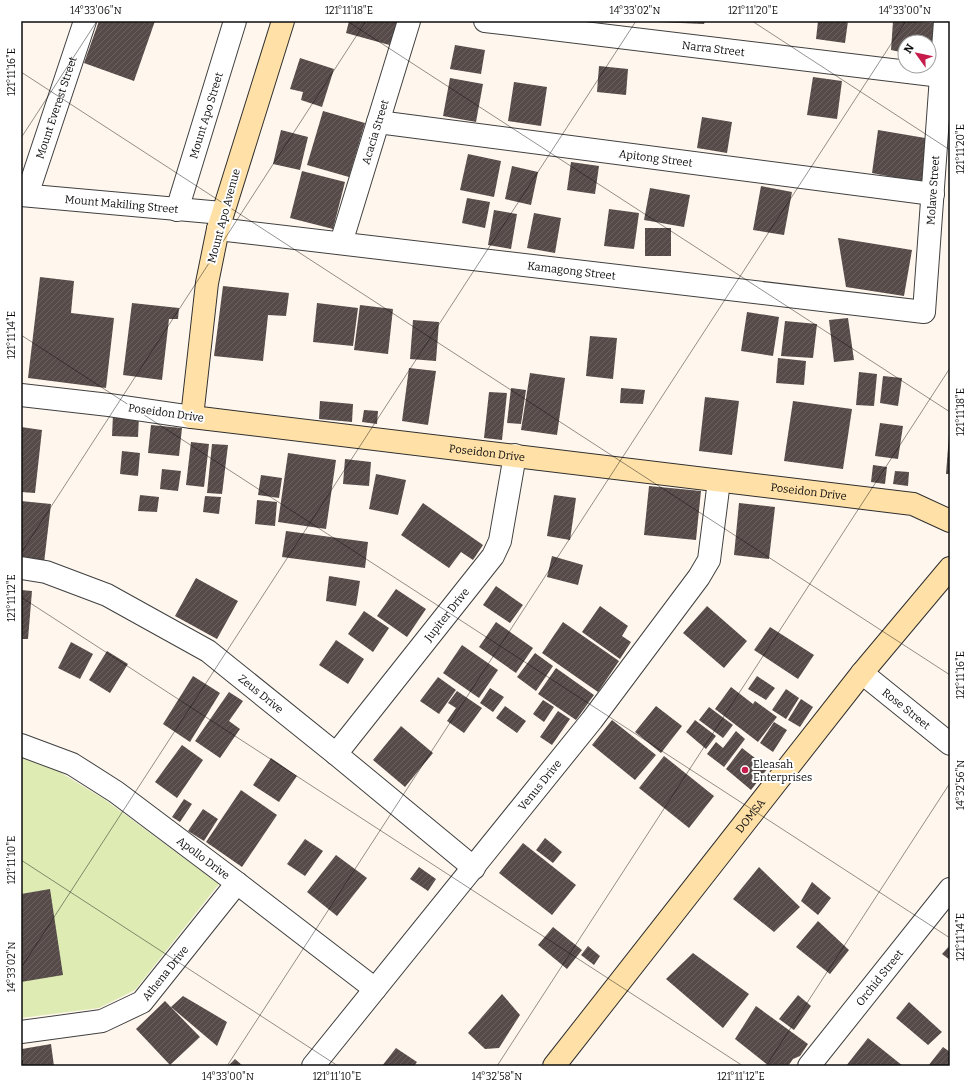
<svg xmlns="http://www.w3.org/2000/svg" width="971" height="1087" viewBox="0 0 971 1087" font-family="Bitter,serif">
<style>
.park{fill:#deecb4}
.building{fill:url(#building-hatch)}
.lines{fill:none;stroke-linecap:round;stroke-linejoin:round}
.street-casing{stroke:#404040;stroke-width:24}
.secondary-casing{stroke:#2f2f2f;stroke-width:24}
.street{stroke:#fff;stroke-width:22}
.secondary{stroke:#ffe1a8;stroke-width:22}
.ticks{fill:none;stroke:#0d0d0d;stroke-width:1;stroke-opacity:0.45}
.poi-dot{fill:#c71b4b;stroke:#fff;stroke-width:1.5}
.labels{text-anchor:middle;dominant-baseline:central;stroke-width:4;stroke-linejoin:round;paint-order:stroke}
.street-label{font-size:11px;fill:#0d0d0d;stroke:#fff}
.poi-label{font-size:11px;fill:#0d0d0d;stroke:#fff;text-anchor:start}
.neatline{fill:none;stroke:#0d0d0d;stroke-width:1.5}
.ticks-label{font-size:10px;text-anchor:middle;fill:#0d0d0d}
</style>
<defs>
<pattern id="building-hatch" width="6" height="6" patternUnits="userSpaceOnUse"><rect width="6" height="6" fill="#564b49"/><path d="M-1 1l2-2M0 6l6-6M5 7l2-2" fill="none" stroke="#69605f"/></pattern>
</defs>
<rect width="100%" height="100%" fill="#fff7ed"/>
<path class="park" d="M 21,758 L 58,771 L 104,799 L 219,884 L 135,990 L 99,1008 L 21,1018 Z"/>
<path class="building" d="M 99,21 L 155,21 L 134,81 L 84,63 Z
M 349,21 L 399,21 L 393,46 L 346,33 Z
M 658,21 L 705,21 L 704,24 L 658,22 Z
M 818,21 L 848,21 L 845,43 L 816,39 Z
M 893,21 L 934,23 L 930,56 L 929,42 L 905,42 L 905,53 L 891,50 Z
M 455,45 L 485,50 L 481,74 L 450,69 Z
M 300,58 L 334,69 L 322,107 L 301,100 L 303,92 L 290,89 Z
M 599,66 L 628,69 L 626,95 L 597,92 Z
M 813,77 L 842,81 L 837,119 L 807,115 Z
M 450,78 L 483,84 L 476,122 L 443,116 Z
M 514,82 L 547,87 L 541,126 L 508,121 Z
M 323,111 L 365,123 L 349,177 L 307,165 Z
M 702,117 L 732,122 L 727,153 L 697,148 Z
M 281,130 L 308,137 L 300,170 L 273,164 Z
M 878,130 L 931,139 L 928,184 L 872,173 Z
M 468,154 L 501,161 L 494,197 L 460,190 Z
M 571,162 L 599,166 L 595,194 L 567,190 Z
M 512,166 L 538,172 L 531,205 L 505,199 Z
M 302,171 L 345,182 L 333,229 L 290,218 Z
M 761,186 L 792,192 L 784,235 L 753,230 Z
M 650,188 L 690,195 L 684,227 L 644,220 Z
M 467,198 L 490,202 L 485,228 L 462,223 Z
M 609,209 L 639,213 L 634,249 L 604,246 Z
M 494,210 L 517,214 L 511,249 L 488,245 Z
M 534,213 L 561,218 L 555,253 L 527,248 Z
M 645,228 L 671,228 L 671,256 L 645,256 Z
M 838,238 L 912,250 L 904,296 L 846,287 Z
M 40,277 L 74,281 L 71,313 L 114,318 L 106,388 L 28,378 Z
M 223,286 L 289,293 L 286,316 L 268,315 L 263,361 L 214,356 Z
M 132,303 L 179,308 L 178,319 L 169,319 L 162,380 L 123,375 Z
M 317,303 L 358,308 L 353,346 L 313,342 Z
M 360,305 L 393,309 L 388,354 L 354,350 Z
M 747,312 L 779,317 L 773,356 L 741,351 Z
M 848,318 L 854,360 L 834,362 L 829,320 Z
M 413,320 L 439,322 L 436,361 L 410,359 Z
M 785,321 L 817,324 L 813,358 L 781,356 Z
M 590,336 L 617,338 L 613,379 L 586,376 Z
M 778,358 L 806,361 L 804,385 L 776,383 Z
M 409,368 L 436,371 L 428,425 L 402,421 Z
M 859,372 L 877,374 L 874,406 L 856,405 Z
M 530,373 L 565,378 L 557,435 L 521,430 Z
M 883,376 L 902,378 L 898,406 L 880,403 Z
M 511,388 L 526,390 L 521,424 L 507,423 Z
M 621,388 L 645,390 L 643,404 L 620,403 Z
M 489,392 L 507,393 L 502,440 L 484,438 Z
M 705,397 L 739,401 L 732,455 L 699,451 Z
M 320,401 L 353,404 L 352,422 L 319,419 Z
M 793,401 L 852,409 L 843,469 L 784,461 Z
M 364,410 L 378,411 L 377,424 L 362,422 Z
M 113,414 L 139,416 L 138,437 L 112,436 Z
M 880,423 L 903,426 L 898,459 L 875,456 Z
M 151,425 L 182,428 L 179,456 L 148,453 Z
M 21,427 L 42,430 L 35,493 L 21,492 Z
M 949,435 L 950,435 L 950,474 L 946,474 Z
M 191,442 L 209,444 L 204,487 L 186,485 Z
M 212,444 L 228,445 L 222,494 L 207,493 Z
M 122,451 L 140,453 L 138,476 L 120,474 Z
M 288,453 L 336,460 L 326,529 L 278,522 Z
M 345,459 L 371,462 L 369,486 L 343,484 Z
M 873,465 L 887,467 L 885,484 L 871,482 Z
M 162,469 L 181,471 L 178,491 L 160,489 Z
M 895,471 L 909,472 L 908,486 L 893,484 Z
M 376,474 L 406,480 L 398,515 L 369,509 Z
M 261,475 L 282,478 L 279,498 L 258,495 Z
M 649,486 L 701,491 L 696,540 L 644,535 Z
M 140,495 L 159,497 L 157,512 L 138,511 Z
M 554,495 L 576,498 L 570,540 L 547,536 Z
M 205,496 L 221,497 L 219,514 L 203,512 Z
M 257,500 L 277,502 L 275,526 L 255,524 Z
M 21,501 L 51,504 L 44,563 L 21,561 Z
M 423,503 L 483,545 L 473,560 L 461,552 L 449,568 L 401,535 Z
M 739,503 L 775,507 L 769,559 L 734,555 Z
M 286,531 L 368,542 L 365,568 L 282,557 Z
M 552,556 L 583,565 L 578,585 L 547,577 Z
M 329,576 L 360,581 L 356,606 L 326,601 Z
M 196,578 L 238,601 L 217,639 L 175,616 Z
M 496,586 L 523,605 L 510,623 L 483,605 Z
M 396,589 L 426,609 L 407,637 L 377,616 Z
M 21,590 L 32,591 L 28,639 L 21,639 Z
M 600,606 L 628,626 L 622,636 L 631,642 L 620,659 L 582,632 Z
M 707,606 L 747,641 L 724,668 L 683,633 Z
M 364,611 L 389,628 L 373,652 L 348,634 Z
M 496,622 L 533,648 L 516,673 L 479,647 Z
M 563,622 L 619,661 L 598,692 L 542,653 Z
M 770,627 L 814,655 L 798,679 L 754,650 Z
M 336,640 L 364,659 L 348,684 L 319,665 Z
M 71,642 L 93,654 L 80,679 L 58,668 Z
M 462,645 L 498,670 L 479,698 L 443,673 Z
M 107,651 L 128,664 L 110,693 L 89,680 Z
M 535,653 L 553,666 L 536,691 L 517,677 Z
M 556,668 L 594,695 L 576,720 L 538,694 Z
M 193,676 L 220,693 L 190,742 L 163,724 Z
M 757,676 L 775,688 L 766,700 L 748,689 Z
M 438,677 L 456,690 L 439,714 L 420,701 Z
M 731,687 L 753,704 L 755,701 L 777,717 L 758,742 L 715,709 Z
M 490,688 L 504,697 L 493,712 L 480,703 Z
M 786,689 L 799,698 L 786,719 L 772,710 Z
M 457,691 L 482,708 L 464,733 L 447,721 L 456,708 L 448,703 Z
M 229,692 L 243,701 L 229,721 L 240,729 L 220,758 L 195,741 Z
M 801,699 L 813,707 L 800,727 L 788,720 Z
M 543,700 L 554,707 L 544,722 L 533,714 Z
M 505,706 L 526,721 L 517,733 L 496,718 Z
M 656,706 L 682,726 L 661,753 L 635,732 Z
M 709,707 L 733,725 L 723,738 L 699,720 Z
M 558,711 L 570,719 L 552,745 L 540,737 Z
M 612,720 L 656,755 L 635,780 L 592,745 Z
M 695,720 L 716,736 L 706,749 L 686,732 Z
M 774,722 L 787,730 L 773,752 L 760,743 Z
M 401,726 L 433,753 L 405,787 L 373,760 Z
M 736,731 L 745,739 L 724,767 L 707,754 L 716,742 L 723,748 Z
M 182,745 L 203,760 L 177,798 L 155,782 Z
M 742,748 L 768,768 L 751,790 L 726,769 Z
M 664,756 L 714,796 L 689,828 L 639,788 Z
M 271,758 L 297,776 L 279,802 L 253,785 Z
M 241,790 L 277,815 L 242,867 L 206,842 Z
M 184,799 L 192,804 L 180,822 L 172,817 Z
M 203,809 L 218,819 L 204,841 L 188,831 Z
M 545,838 L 562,852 L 553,863 L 536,850 Z
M 305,839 L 323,851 L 305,876 L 287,864 Z
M 523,843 L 576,885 L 552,915 L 499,873 Z
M 336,855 L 367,878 L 337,916 L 307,892 Z
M 419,867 L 436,879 L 428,891 L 410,879 Z
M 759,867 L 800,907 L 774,932 L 733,899 Z
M 812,882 L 831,898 L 818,915 L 801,901 Z
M 50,889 L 63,975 L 21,982 L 21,894 Z
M 818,921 L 849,950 L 830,974 L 796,947 Z
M 553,927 L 582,950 L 567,969 L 538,945 Z
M 950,945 L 950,960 L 942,954 Z
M 588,946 L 600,956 L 594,965 L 581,955 Z
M 693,953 L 749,994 L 723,1028 L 666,979 Z
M 502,994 L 520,1015 L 499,1048 L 485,1049 L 468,1033 Z
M 798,995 L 811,1006 L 794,1030 L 779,1019 Z
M 183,996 L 227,1022 L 217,1046 L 171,1007 Z
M 165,1001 L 200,1037 L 170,1065 L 136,1029 Z
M 909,1002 L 942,1032 L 928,1045 L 896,1018 Z
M 756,1006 L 808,1044 L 800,1056 L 793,1059 L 788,1066 L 769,1066 L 735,1039 Z
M 868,1038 L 903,1066 L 846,1066 Z
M 51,1044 L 54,1066 L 21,1066 L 21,1060 L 23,1060 L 22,1049 Z
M 943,1047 L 950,1052 L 950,1066 L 928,1066 Z
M 396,1048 L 417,1062 L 414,1066 L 382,1066 Z
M 235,1059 L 243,1066 L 228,1066 Z"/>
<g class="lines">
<defs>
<g id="street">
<path id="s1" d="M 485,21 L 941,76"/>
<path id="s2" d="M 378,122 L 933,194"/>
<path id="s3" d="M 21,195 L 222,213"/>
<path id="s4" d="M 27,195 L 85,21"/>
<path id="s5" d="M 177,210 L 235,21"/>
<path id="s6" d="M 218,229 L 924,312 L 945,21"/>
<path id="s7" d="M 341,243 L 409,21"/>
<path d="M 21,395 L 109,405 L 192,417"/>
<path id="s8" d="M 21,568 L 46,572 L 107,595 L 208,651 L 336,754 L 474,868"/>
<path id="s9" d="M 862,673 L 950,744"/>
<path id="s10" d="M 21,745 L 72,764 L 116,792 L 237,883 L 375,989"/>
<path id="s11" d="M 336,754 L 493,556 L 500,541 L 515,455"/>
<path id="s12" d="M 21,1032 L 102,1021 L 142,1002 L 237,883"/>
<path id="s13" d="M 313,1066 L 592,720 L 699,577 L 709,560 L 719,481"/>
<path id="s14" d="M 809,1066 L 950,889"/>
</g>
<g id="secondary">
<path id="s15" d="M 283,21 L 218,229 L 207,283 L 192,417 L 913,504 L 950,521"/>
<path id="s16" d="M 554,1066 L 862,673 L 950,568"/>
</g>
</defs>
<use href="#street" class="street-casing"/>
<use href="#secondary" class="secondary-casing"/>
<use href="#street" class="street"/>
<use href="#secondary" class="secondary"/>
</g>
<path class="ticks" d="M 347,21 L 950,412M 752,21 L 950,150M 21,72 L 950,675M 21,138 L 97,21M 21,335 L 950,938M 21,553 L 366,21M 21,597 L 743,1066M 21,860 L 338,1066M 21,968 L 636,21M 227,1066 L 906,21M 497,1066 L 950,368M 766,1066 L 950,783"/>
<circle class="poi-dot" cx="745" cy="770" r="4"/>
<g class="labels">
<g class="street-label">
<text stroke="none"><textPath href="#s1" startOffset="230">Narra Street</textPath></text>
<text stroke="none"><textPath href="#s4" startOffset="92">Mount Everest Street</textPath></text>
<text stroke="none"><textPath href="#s5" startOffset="99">Mount Apo Street</textPath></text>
<text stroke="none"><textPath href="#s7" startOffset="116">Acacia Street</textPath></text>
<text stroke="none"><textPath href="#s2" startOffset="280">Apitong Street</textPath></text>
<text stroke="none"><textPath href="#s6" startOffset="833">Molave Street</textPath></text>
<text stroke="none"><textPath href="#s3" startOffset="101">Mount Makiling Street</textPath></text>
<text transform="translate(224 216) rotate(-75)">Mount Apo Avenue</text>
<text stroke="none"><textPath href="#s6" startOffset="356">Kamagong Street</textPath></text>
<text transform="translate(166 413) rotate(8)">Poseidon Drive</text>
<text stroke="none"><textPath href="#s15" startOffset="705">Poseidon Drive</textPath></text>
<text stroke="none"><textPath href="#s15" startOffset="1029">Poseidon Drive</textPath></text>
<text stroke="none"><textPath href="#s11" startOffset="178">Jupiter Drive</textPath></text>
<text stroke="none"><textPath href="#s8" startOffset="274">Zeus Drive</textPath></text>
<text stroke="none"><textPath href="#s9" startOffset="57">Rose Street</textPath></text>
<text stroke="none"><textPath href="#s13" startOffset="361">Venus Drive</textPath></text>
<text stroke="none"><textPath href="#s16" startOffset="318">DOMSA</textPath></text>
<text stroke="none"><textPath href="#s10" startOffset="216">Apollo Drive</textPath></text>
<text stroke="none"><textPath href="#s12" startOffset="163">Athena Drive</textPath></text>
<text stroke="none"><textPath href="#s14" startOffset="113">Orchid Street</textPath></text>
</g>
<g class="poi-label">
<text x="753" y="764">Eleasah<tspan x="753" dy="13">Enterprises</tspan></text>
</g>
</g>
<rect width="971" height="1087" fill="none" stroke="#ffffff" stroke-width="44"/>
<g transform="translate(917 54) rotate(303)"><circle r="19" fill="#ffffff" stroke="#9e9e9e"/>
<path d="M0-3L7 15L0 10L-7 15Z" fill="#c71b4b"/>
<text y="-6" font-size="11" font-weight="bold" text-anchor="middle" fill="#0d0d0d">N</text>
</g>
<rect x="22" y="22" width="927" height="1043" class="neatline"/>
<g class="ticks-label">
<text x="96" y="14">14°33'06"N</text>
<text x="349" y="14">121°11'18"E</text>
<text x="635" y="14">14°33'02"N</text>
<text x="753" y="14">121°11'20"E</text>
<text x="905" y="14">14°33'00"N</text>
<text transform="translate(11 72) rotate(-90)" y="4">121°11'16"E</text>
<text transform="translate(960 149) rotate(-90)" y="4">121°11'20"E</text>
<text transform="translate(11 335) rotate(-90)" y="4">121°11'14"E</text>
<text transform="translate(960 412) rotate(-90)" y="4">121°11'18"E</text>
<text transform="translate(11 598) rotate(-90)" y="4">121°11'12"E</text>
<text transform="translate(960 675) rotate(-90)" y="4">121°11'16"E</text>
<text transform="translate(960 785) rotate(-90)" y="4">14°32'56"N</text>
<text transform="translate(11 860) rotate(-90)" y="4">121°11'10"E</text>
<text transform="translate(960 937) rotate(-90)" y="4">121°11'14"E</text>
<text transform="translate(11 967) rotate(-90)" y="4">14°33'02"N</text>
<text x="228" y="1080">14°33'00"N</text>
<text x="337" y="1080">121°11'10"E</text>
<text x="497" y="1080">14°32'58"N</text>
<text x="741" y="1080">121°11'12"E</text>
</g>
</svg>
